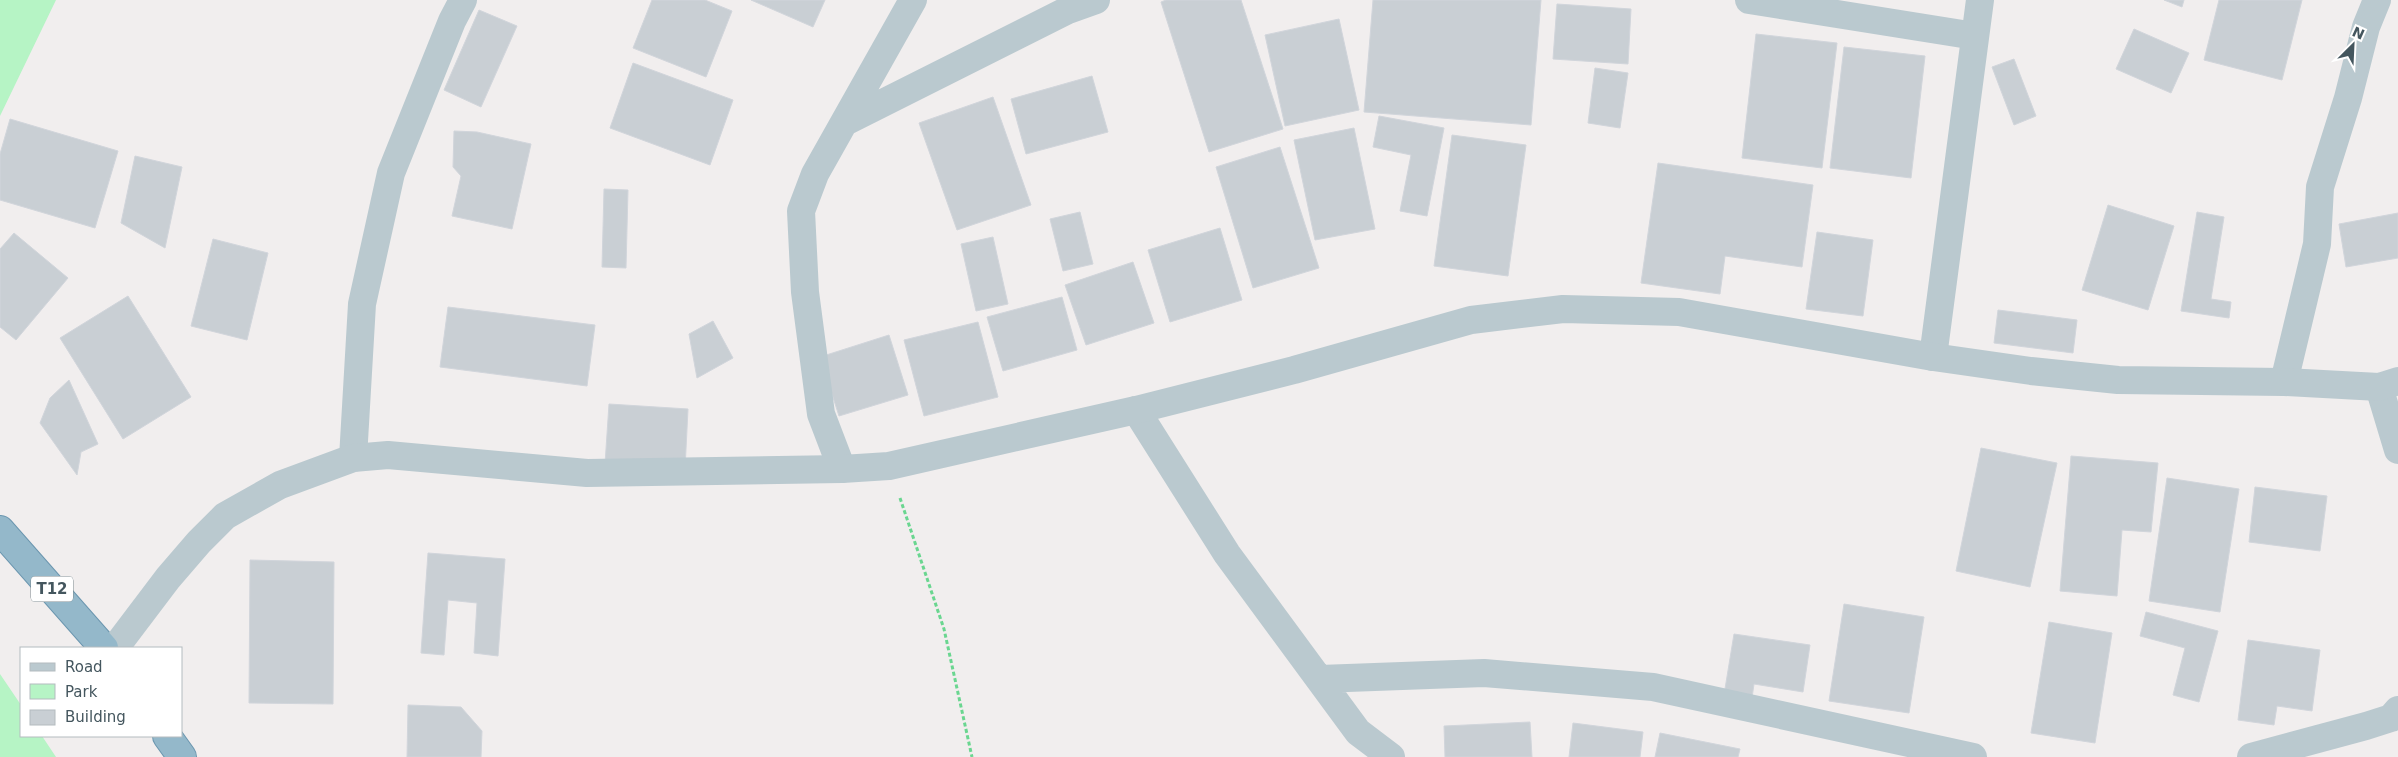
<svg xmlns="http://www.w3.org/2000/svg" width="2398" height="757" viewBox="0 0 2398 757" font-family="'DejaVu Sans',sans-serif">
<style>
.green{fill:#b6f4c5}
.building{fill:#c9cfd4;stroke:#d1d5db}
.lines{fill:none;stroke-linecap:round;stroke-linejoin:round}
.trunk-casing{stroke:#6b96af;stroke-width:30}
.path{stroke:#6ad690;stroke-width:3;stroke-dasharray:4 2.5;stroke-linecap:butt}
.minor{stroke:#bac9cf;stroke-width:28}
.tertiary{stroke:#bac9cf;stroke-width:28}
.trunk{stroke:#94b8ca;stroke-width:28}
.labels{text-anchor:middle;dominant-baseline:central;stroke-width:4.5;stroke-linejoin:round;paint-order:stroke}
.shield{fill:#fff;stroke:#7c898e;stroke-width:1}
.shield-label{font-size:15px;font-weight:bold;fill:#44565e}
</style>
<rect width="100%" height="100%" fill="#f1eeee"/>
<path class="green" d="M 0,0 L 56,0 L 0,116 Z
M 0,674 L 21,705 L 21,736 L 42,736 L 56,757 L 0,757 Z"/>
<path class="building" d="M 652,0 L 705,0 L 732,11 L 706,77 L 633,48 Z
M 751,0 L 825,0 L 813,27 Z
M 1166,0 L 1241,0 L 1283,129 L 1209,152 L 1161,2 Z
M 1373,0 L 1541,0 L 1531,125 L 1364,112 Z
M 2164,0 L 2184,0 L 2182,7 Z
M 2219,0 L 2302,0 L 2282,80 L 2204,60 Z
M 1557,4 L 1631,9 L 1628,64 L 1553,59 Z
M 479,10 L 517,26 L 481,107 L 444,90 Z
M 1339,19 L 1359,110 L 1285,126 L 1265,35 Z
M 2134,29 L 2189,53 L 2171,93 L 2116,69 Z
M 1756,34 L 1837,43 L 1822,168 L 1742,158 Z
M 1844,47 L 1925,56 L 1911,178 L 1830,168 Z
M 2014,59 L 2036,116 L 2014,125 L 1992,67 Z
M 633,63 L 733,100 L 710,165 L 610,128 Z
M 1595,68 L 1628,73 L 1620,128 L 1588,123 Z
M 1092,76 L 1108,132 L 1026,154 L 1011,99 Z
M 993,97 L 1031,205 L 957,230 L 919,123 Z
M 1379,116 L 1444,128 L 1427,216 L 1400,211 L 1411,155 L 1373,147 Z
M 10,119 L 118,151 L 95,228 L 0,200 L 0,154 Z
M 1354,128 L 1375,229 L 1315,240 L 1294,140 Z
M 454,131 L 477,132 L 531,144 L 512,229 L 452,216 L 461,176 L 453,167 Z
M 1452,135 L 1526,145 L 1508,276 L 1434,266 Z
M 1280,147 L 1319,268 L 1253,288 L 1216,167 Z
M 135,156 L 182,167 L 165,248 L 121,223 Z
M 1658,163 L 1813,185 L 1802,267 L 1725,256 L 1720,294 L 1641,283 Z
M 604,189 L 628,190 L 626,268 L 602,267 Z
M 2108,205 L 2174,226 L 2148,310 L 2082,290 Z
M 1080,212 L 1093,264 L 1063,271 L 1050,219 Z
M 2197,212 L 2224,217 L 2211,299 L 2231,302 L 2229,318 L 2181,311 Z
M 2398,213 L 2398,258 L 2346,267 L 2339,224 Z
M 1220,228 L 1242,300 L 1170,322 L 1148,250 Z
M 1817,232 L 1873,240 L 1863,316 L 1806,309 Z
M 14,233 L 68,278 L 16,340 L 0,327 L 0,249 Z
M 993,237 L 1008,304 L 976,311 L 961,244 Z
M 213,239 L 268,253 L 247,340 L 191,326 Z
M 1133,262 L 1154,323 L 1086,345 L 1065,285 Z
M 128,296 L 191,397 L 123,439 L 60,338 Z
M 1062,297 L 1077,350 L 1003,371 L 987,317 Z
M 448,307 L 595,325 L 587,386 L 440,367 Z
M 1998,310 L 2077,320 L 2073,353 L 1994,343 Z
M 713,321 L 733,358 L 697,378 L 689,334 Z
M 978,322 L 998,397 L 924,416 L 904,340 Z
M 889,335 L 908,395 L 839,416 L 820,357 Z
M 69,380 L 98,444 L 81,452 L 77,475 L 40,423 L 50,398 Z
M 609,404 L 688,409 L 685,469 L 605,464 Z
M 1981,448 L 2057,463 L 2030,587 L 1956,571 Z
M 2071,456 L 2158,463 L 2151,532 L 2122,530 L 2117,596 L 2060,591 Z
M 2167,478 L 2239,489 L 2220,612 L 2149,601 Z
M 2255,487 L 2327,496 L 2320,551 L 2249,542 Z
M 428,553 L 505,559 L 498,656 L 474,653 L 477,603 L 448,600 L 444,655 L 421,653 Z
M 250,560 L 334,562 L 333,704 L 249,703 Z
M 1844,604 L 1924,617 L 1909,713 L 1829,701 Z
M 2146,612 L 2218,631 L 2199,702 L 2173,695 L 2185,648 L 2140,636 Z
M 2049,622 L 2112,633 L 2095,743 L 2031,733 Z
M 1734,634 L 1810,645 L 1803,692 L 1754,684 L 1751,705 L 1723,701 Z
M 2248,640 L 2320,650 L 2312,711 L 2277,706 L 2274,725 L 2238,720 Z
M 408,705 L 461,707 L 482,731 L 481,757 L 407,757 Z
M 1530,722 L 1532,757 L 1445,757 L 1444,726 Z
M 1573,723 L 1643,732 L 1640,757 L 1569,757 Z
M 1660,733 L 1740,749 L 1738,757 L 1655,757 Z"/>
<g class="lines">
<defs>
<path id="trunk" d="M 0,530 L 104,648
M 167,736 L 182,757"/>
</defs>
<use href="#trunk" class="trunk-casing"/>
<path class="path" d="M 900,498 L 944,629 L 972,757"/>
<path class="minor" d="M 1749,0 L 1975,36
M 845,122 L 1068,10 L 1096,0
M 1933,357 L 1980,0
M 2284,382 L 2317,244 L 2320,187 L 2348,98 L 2366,27 L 2377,0
M 2379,387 L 2398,450
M 1136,410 L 1227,554 L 1358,732 L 1391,757
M 353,458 L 362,304 L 391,173 L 452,21 L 463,0
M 842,469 L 821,414 L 805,292 L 801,211 L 815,174 L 913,0
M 1320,679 L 1484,673 L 1653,687 L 1973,757
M 2251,757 L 2366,726 L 2391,718 L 2398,710"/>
<path class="tertiary" d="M 115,648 L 168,578 L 199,542 L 225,516 L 280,485 L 353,458 L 388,455 L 587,473 L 842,469 L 889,466 L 1136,410 L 1294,370 L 1471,320 L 1563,309 L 1679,312 L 1933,357 L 2031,371 L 2118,380 L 2284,382 L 2379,387 L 2398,381"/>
<use href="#trunk" class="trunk"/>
</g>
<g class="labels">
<rect class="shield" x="31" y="576.5" width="42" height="25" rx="4"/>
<g class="shield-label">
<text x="52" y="589">T12</text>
</g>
</g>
<rect x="20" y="647" width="162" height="90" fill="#ffffff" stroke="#b4bbbf"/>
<rect x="30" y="663" width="25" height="8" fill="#bac9cf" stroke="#b4bbbf"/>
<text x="65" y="672" font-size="15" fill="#44565e">Road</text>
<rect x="30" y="684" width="25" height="15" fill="#b6f4c5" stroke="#b4bbbf"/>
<text x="65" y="697" font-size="15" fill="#44565e">Park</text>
<rect x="30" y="710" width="25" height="15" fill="#c9cfd4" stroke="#b4bbbf"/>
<text x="65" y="722" font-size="15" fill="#44565e">Building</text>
<g transform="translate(2353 45) rotate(24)" stroke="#ffffff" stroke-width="4" paint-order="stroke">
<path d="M0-4L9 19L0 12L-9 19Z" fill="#44565e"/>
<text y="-8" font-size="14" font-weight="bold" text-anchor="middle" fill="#44565e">N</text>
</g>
</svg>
